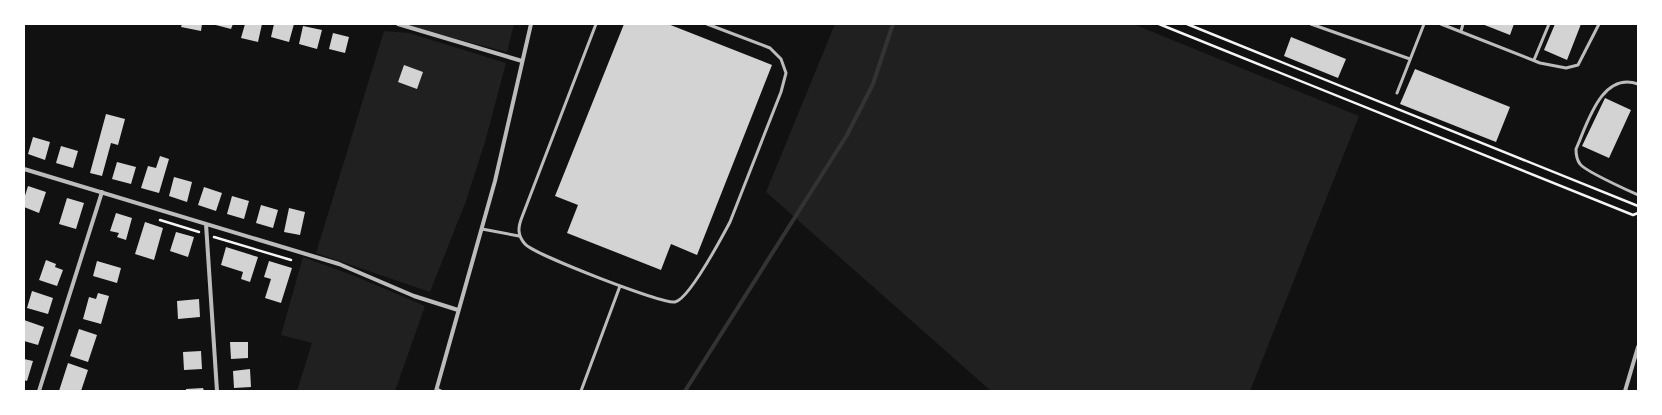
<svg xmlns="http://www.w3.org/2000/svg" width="1662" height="415" viewBox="0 0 1662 415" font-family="'Source Serif 4',serif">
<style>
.green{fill:#202020}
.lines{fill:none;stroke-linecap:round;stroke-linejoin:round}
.stream{stroke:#333;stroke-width:4}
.building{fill:#d3d3d3}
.path{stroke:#f5f5f5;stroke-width:2.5}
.service{stroke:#bcbcbc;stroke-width:3}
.minor{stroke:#bcbcbc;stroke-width:4}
</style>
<rect width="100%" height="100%" fill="#111"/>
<path class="green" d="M 399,24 L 514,24 L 507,52 Z
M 835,24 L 1133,24 L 1359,116 L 1250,391 L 991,391 L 766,192 Z
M 384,31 L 409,33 L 506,63 L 485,142 L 466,201 L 430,292 L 316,253 Z
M 303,257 L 357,277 L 425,306 L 395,391 L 297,391 L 312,343 L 281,335 Z"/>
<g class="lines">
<path class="stream" d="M 685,391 L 847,135 L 873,84 L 893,24"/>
</g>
<path class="building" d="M 182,24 L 202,24 L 201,31 L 181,27 Z
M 212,24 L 233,24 L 231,29 Z
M 245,24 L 262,24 L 258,42 L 241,38 Z
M 274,24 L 294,24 L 289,42 L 271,37 Z
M 624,24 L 668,24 L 772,65 L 697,255 L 671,244 L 661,270 L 567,233 L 578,205 L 555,196 Z
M 1482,24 L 1514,24 L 1510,35 Z
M 1555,24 L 1581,24 L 1567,60 L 1544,50 Z
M 303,26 L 322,30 L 317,49 L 299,44 Z
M 333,33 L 349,37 L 345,53 L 329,49 Z
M 1291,37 L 1346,59 L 1338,78 L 1284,56 Z
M 404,65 L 423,72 L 417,89 L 398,82 Z
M 1415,69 L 1510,107 L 1496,142 L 1400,104 Z
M 1605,98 L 1631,110 L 1609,158 L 1582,146 Z
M 106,114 L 125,119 L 118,145 L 111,143 L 102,176 L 90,173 Z
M 33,137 L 50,142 L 45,160 L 28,154 Z
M 61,146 L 78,151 L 73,168 L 56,163 Z
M 160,156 L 169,159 L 159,193 L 141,188 L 148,166 L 156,168 Z
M 117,162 L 136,167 L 131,184 L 112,179 Z
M 174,177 L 192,182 L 187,202 L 169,196 Z
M 28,186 L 46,192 L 39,213 L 24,207 L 24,199 Z
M 204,187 L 222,193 L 216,211 L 198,205 Z
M 232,196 L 249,201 L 244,219 L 227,214 Z
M 67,198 L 84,203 L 76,229 L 59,224 Z
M 261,205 L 278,210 L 273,228 L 256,223 Z
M 289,208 L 305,212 L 300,235 L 284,232 Z
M 116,213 L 132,218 L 126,240 L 117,237 L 119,233 L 110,231 Z
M 145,222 L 163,228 L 154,260 L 135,254 Z
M 176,232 L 194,237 L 188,257 L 170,251 Z
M 226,247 L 258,257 L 250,282 L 241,279 L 243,272 L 221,265 Z
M 46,260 L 56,264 L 55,267 L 63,270 L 57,286 L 39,280 Z
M 97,261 L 121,268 L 117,283 L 93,276 Z
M 269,261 L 292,268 L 281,303 L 265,298 L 271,279 L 264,277 Z
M 32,291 L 53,298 L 48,314 L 27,308 Z
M 98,293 L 109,296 L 101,324 L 83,319 L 89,297 L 96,299 Z
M 199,299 L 200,317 L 178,319 L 177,301 Z
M 24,320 L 44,327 L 38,345 L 24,341 Z
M 79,329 L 97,335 L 88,362 L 70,356 Z
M 230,342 L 248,342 L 248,358 L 231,359 Z
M 201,351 L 202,369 L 184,370 L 183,352 Z
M 24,359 L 33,361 L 27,381 L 24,380 Z
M 68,363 L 88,370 L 81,391 L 59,391 Z
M 250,369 L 251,387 L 234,388 L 233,371 Z
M 203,388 L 204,391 L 186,391 L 186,389 Z"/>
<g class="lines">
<path class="path" d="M 1159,24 L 1633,215 L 1638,213
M 1187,24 L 1638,206
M 160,220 L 199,232
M 214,237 L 291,260"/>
<path class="service" d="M 596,24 L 522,217 C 518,227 517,235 525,244 C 535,255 662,304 675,302 C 689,299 722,237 730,222 L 781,92 L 786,73 L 781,59 L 770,48 L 707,24
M 1311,24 L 1410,59
M 1441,24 L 1540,63 L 1566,68 L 1578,65 L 1599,24
M 1461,31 L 1463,24
M 1534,60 L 1549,24
M 1638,84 C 1601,71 1587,125 1576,149 C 1576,154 1576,159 1580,164 C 1585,171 1627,190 1638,195
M 1397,93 L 1424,24
M 482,229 L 519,236
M 437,389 L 441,391
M 581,391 L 620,286"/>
<path class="minor" d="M 398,24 L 522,61
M 24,169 L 339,264 L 414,296 L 458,310
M 206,224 L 217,391
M 39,391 L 102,192
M 436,391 L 495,181 L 531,24
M 1625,391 L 1638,347"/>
</g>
<rect width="1662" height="415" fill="none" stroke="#ffffff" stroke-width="50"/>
</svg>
